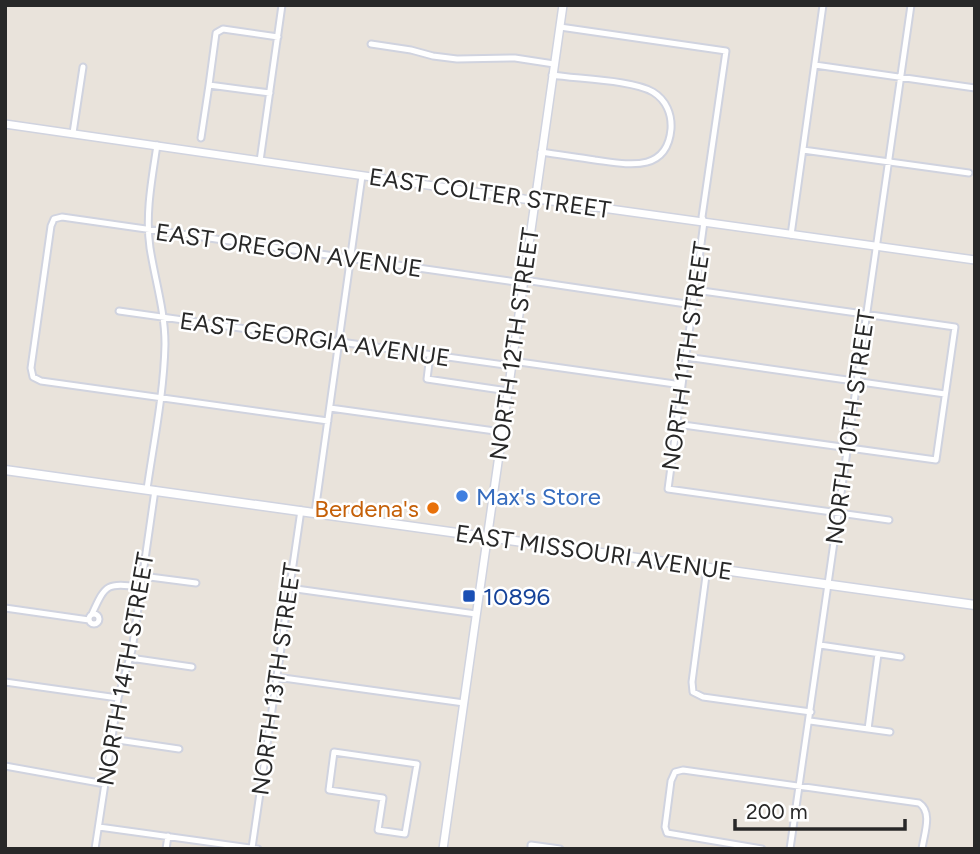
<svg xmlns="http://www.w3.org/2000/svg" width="980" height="854" viewBox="0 0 980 854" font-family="Figtree,sans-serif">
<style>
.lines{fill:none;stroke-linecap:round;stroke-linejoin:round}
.minor-casing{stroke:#d0d3df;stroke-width:9}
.tertiary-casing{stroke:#d0d3df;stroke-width:10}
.secondary-casing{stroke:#d0d3df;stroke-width:11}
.minor{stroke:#fff;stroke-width:5}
.tertiary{stroke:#fff;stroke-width:7}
.secondary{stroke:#fff;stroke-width:8}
.shop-dot{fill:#3f7fe0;stroke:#fff;stroke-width:2.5}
.food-dot{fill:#e8710a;stroke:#fff;stroke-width:2.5}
.transit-dot{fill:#1a4fb4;stroke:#fff;stroke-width:2.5}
.labels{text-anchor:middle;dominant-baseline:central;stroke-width:5;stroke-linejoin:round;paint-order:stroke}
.street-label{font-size:24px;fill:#282828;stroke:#fff}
.shop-label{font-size:24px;fill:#366cbe;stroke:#fff;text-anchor:start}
.food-label{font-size:24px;fill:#c56008;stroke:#fff;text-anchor:end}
.transit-label{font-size:24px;fill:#164399;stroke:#fff;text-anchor:start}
</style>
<rect width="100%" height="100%" fill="#e9e3db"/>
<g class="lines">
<defs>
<path id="minor" d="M 560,27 L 726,51 L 702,217 L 704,222 L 668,489 L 889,520
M 371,44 L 411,50 L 433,56 L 457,59 L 515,58 L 554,64
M 815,65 L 975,88
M 270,93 L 209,85 L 216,33 L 223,29 L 278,37
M 73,133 L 83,67
M 201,138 L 209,85
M 803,150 L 969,173
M 541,152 C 559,155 577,157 595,160 C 626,164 667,174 671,129 C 672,114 666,100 653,92 C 633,80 577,79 552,75
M 260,161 L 282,5
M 791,235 L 823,5
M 524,280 L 693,305
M 119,311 L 512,366
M 430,355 L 427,379 L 508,391
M 686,357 L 945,394
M 512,361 L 682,385
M 330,408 L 502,432
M 328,421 L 41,381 L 33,377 L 31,368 L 51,226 L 54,219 L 62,217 L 523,283
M 676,424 L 936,460 L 955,327 L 695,290
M 147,489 C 154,441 164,392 165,344 C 165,311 155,280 150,248 C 145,214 152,179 157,145
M 315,512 L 362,176
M 707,568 L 692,682 L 693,692 L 703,697 L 811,712
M 142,576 L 196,583
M 289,588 L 476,614
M 5,608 L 89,620
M89 619a5 5 0 1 1 10 0a5 5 0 1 1-10 0Z
M 92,614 C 106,583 107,583 141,587
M 820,645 L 901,657
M 130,658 L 192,667
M 276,677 L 464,703
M 5,682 L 118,698
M 810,721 L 890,732
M 868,729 L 878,654
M 111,739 L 179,749
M 334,752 L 417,764 L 405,834 L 378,830 L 383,798 L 329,790 Z
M 5,766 L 105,784
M 99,827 L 258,849
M 252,848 L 301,510
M 95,849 L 118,698 L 132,650 L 155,490
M 166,849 L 168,836
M 531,849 L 531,845 L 560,849
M 762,849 L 667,833 L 665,827 L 671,781 L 675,772 L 683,770 L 919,803 C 933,812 924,834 922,849
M 790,849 L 911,5"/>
<path id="tertiary" d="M 5,124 L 524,199 L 545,200 L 975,260
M 443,849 L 563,5"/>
<path id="secondary" d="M 5,470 L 975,605"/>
</defs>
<use href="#minor" class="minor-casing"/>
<use href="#tertiary" class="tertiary-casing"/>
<use href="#secondary" class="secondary-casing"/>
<use href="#minor" class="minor"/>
<use href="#tertiary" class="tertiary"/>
<use href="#secondary" class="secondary"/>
</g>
<circle class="shop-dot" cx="462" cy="496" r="7"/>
<circle class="food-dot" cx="433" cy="508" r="7"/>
<rect class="transit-dot" x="462" y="589" width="14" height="14" rx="3.5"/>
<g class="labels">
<g class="street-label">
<text transform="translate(490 193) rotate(8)">EAST COLTER STREET</text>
<text transform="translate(289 250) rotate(8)">EAST OREGON AVENUE</text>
<text transform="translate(315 339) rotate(8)">EAST GEORGIA AVENUE</text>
<text transform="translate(514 344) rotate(-82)">NORTH 12TH STREET</text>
<text transform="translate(686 356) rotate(-82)">NORTH 11TH STREET</text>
<text transform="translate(850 427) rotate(-82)">NORTH 10TH STREET</text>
<text transform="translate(594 552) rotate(8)">EAST MISSOURI AVENUE</text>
<text transform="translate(125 669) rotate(-80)">NORTH 14TH STREET</text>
<text transform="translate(276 679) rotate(-82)">NORTH 13TH STREET</text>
</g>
<g class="shop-label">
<text x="476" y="496">Max's Store</text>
</g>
<g class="food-label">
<text x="419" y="508">Berdena's</text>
</g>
<g class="transit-label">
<text x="483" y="596">10896</text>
</g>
</g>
<rect width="980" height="854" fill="none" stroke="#282828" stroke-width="14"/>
<path d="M735 819v10h170v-10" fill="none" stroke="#282828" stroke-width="3.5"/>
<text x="746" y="819" font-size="21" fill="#282828" stroke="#ffffff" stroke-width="5" paint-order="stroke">200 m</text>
</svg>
